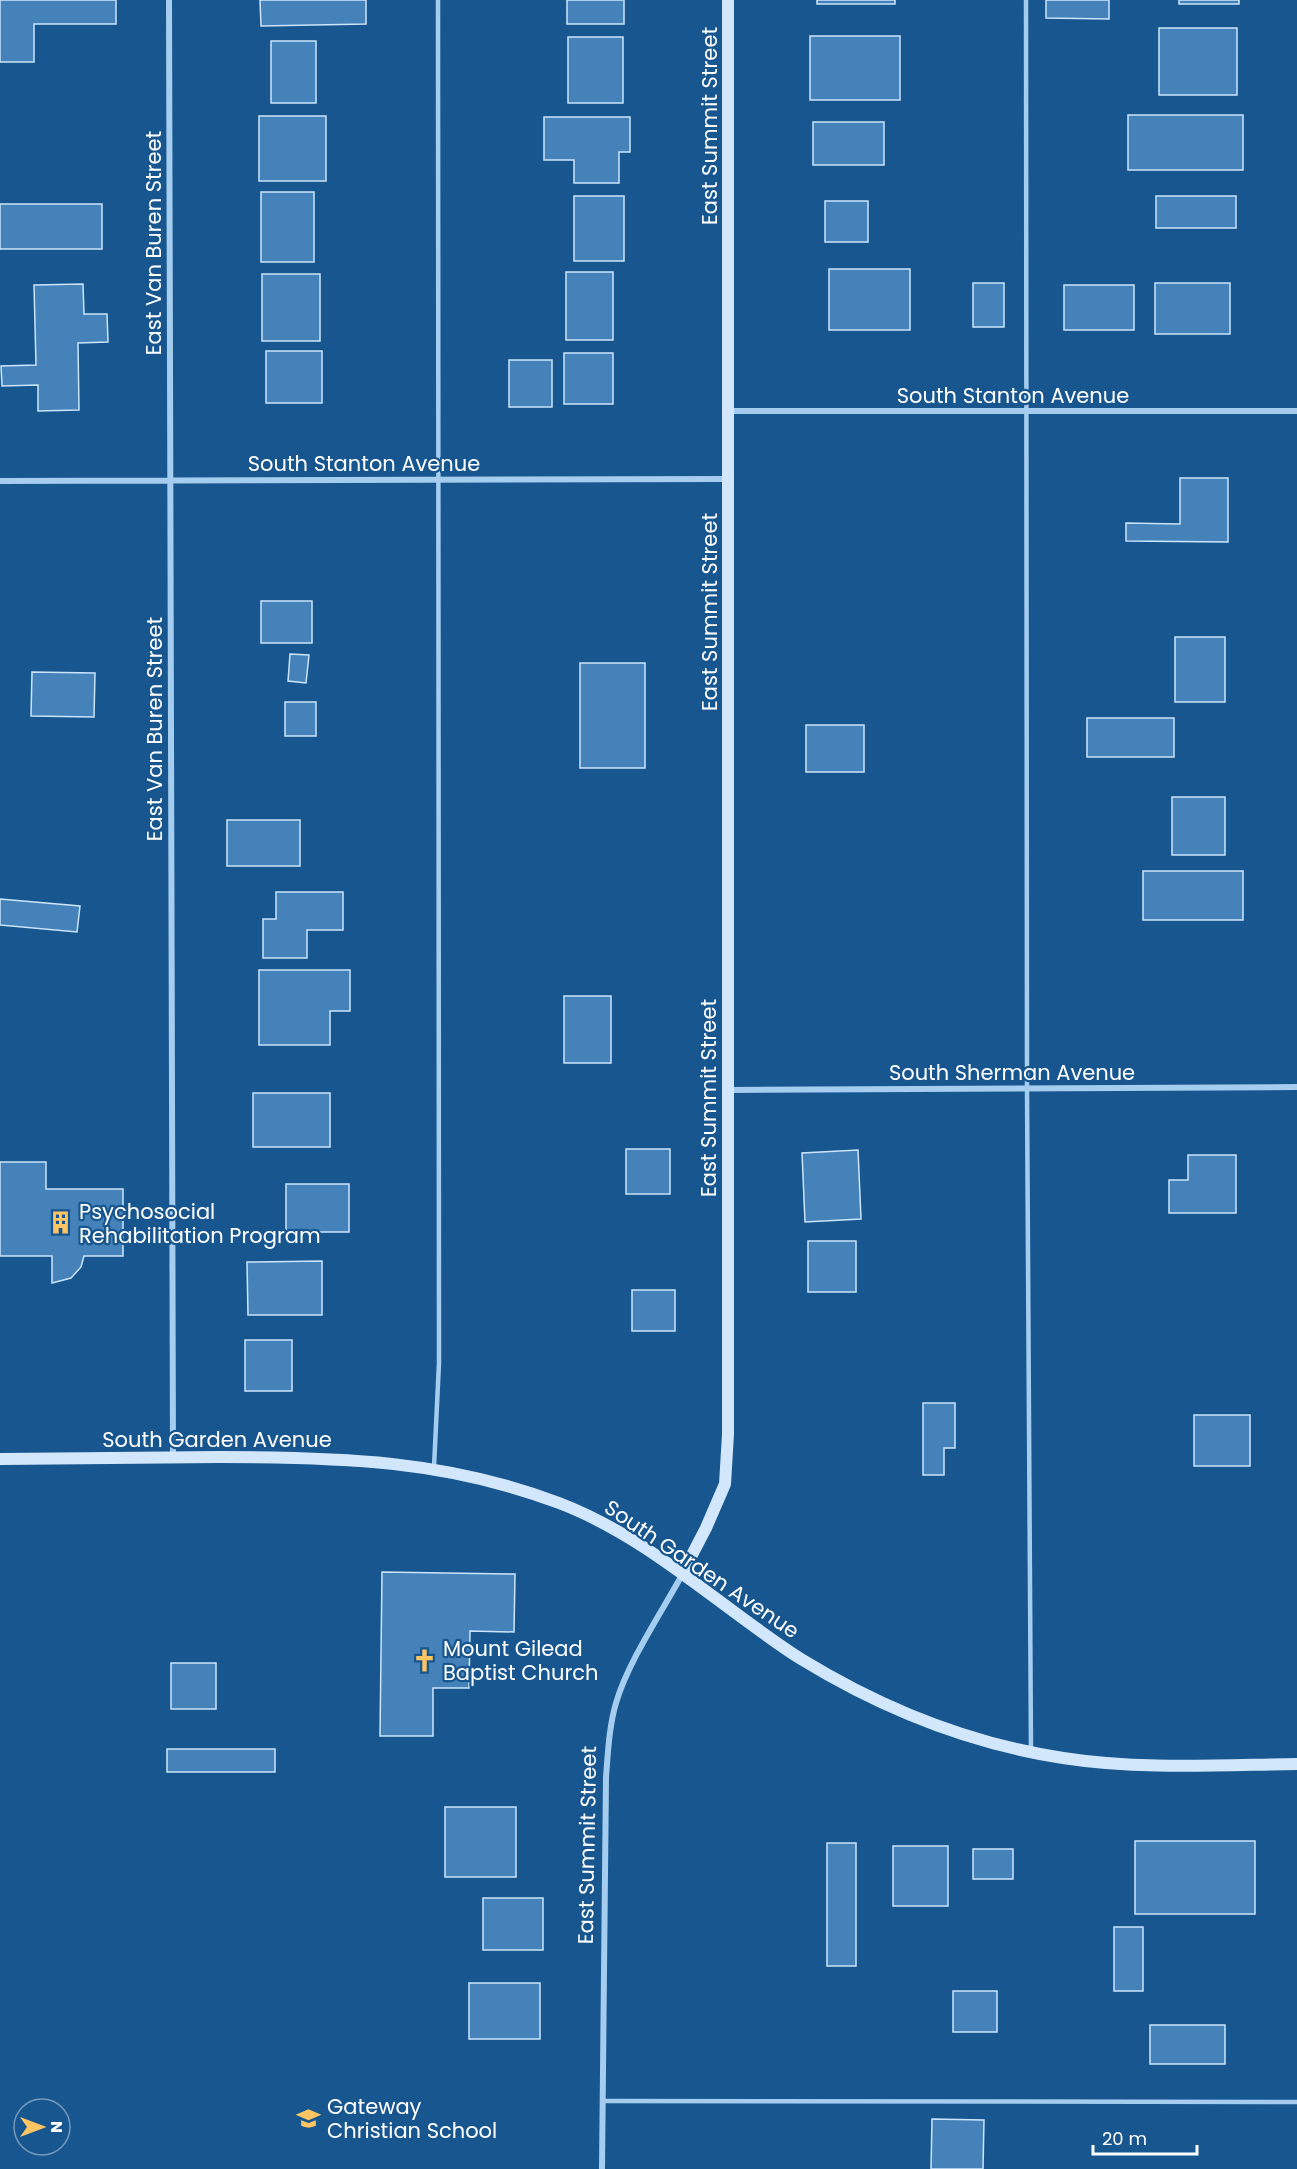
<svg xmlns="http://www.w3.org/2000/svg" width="1297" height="2169" viewBox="0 0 1297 2169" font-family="Poppins,sans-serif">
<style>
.building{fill:#4482b9;stroke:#cbe5fb;stroke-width:1.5}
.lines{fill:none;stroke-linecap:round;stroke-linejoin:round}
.lane{stroke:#a5cdef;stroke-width:4.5}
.street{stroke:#a5cdef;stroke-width:6}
.secondary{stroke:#d2e7fb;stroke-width:12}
.labels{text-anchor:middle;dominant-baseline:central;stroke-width:4.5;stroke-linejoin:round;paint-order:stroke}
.street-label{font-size:21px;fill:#fff;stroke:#18568f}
.poi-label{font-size:21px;fill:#fff;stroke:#18568f;text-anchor:start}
</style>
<rect width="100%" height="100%" fill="#18568f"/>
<path class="building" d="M 0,0 L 116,0 L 116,24 L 34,24 L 34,62 L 0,62 Z
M 260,0 L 366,0 L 366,24 L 261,26 Z
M 567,0 L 624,0 L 624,24 L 567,24 Z
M 817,0 L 895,0 L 895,4 L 817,4 Z
M 1046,0 L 1109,0 L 1109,19 L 1046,18 Z
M 1179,0 L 1239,0 L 1239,4 L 1179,4 Z
M 1159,28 L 1237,28 L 1237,95 L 1159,95 Z
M 810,36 L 900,36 L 900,100 L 810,100 Z
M 568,37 L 623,37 L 623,103 L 568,103 Z
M 271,41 L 316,41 L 316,103 L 271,103 Z
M 1128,115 L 1243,115 L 1243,170 L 1128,170 Z
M 259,116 L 326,116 L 326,181 L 259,181 Z
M 544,117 L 630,117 L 630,152 L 619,152 L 619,183 L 574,183 L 574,160 L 544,160 Z
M 813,122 L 884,122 L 884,165 L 813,165 Z
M 261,192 L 314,192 L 314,262 L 261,262 Z
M 574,196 L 624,196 L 624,261 L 574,261 Z
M 1156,196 L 1236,196 L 1236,228 L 1156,228 Z
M 825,201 L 868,201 L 868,242 L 825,242 Z
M 0,204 L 102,204 L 102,249 L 0,249 Z
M 829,269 L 910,269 L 910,330 L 829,330 Z
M 566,272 L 613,272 L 613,340 L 566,340 Z
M 262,274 L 320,274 L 320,341 L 262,341 Z
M 973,283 L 1004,283 L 1004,327 L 973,327 Z
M 1155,283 L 1230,283 L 1230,334 L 1155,334 Z
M 83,284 L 84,314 L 107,314 L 108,342 L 78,343 L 79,410 L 38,411 L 38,385 L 2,386 L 1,366 L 36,365 L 34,285 Z
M 1064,285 L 1134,285 L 1134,330 L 1064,330 Z
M 266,351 L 322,351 L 322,403 L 266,403 Z
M 564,353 L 613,353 L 613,404 L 564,404 Z
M 509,360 L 552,360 L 552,407 L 509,407 Z
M 1180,478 L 1228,478 L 1228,542 L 1126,541 L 1126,523 L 1180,524 Z
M 261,601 L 312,601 L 312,643 L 261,643 Z
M 1175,637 L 1225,637 L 1225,702 L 1175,702 Z
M 290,654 L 309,655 L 306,683 L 288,681 Z
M 580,663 L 645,663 L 645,768 L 580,768 Z
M 32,672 L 95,673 L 94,717 L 31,716 Z
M 285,702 L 316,702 L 316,736 L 285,736 Z
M 1087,718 L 1174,718 L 1174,757 L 1087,757 Z
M 806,725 L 864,725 L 864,772 L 806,772 Z
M 1172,797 L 1225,797 L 1225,855 L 1172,855 Z
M 227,820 L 300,820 L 300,866 L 227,866 Z
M 1143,871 L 1243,871 L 1243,920 L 1143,920 Z
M 276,892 L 343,892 L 343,930 L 307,930 L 307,958 L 263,958 L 263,919 L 276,919 Z
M 0,899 L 80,906 L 77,932 L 0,925 Z
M 259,970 L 350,970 L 350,1011 L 330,1011 L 330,1045 L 259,1045 Z
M 564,996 L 611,996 L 611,1063 L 564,1063 Z
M 253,1093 L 330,1093 L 330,1147 L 253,1147 Z
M 626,1149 L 670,1149 L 670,1194 L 626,1194 Z
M 858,1150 L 861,1219 L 805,1222 L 802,1153 Z
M 1188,1155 L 1236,1155 L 1236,1213 L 1169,1213 L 1169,1180 L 1188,1180 Z
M 0,1162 L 46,1162 L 46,1189 L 123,1189 L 123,1256 L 84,1256 L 81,1267 L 71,1278 L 52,1283 L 52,1256 L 0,1256 Z
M 286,1184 L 349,1184 L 349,1232 L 286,1232 Z
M 808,1241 L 856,1241 L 856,1292 L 808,1292 Z
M 322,1261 L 322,1315 L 248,1315 L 247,1262 Z
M 632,1290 L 675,1290 L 675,1331 L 632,1331 Z
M 245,1340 L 292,1340 L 292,1391 L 245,1391 Z
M 923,1403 L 955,1403 L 955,1448 L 944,1448 L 944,1475 L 923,1475 Z
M 1194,1415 L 1250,1415 L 1250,1466 L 1194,1466 Z
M 382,1572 L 515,1574 L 514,1632 L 470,1631 L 469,1688 L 433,1688 L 433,1736 L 380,1736 Z
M 171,1663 L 216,1663 L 216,1709 L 171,1709 Z
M 167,1749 L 275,1749 L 275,1772 L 167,1772 Z
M 445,1807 L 516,1807 L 516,1877 L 445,1877 Z
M 1135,1841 L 1255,1841 L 1255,1914 L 1135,1914 Z
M 827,1843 L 856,1843 L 856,1966 L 827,1966 Z
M 893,1846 L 948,1846 L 948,1906 L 893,1906 Z
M 973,1849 L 1013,1849 L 1013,1879 L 973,1879 Z
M 483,1898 L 543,1898 L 543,1950 L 483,1950 Z
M 1114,1927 L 1143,1927 L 1143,1991 L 1114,1991 Z
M 469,1983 L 540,1983 L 540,2039 L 469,2039 Z
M 953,1991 L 997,1991 L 997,2032 L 953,2032 Z
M 1150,2025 L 1225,2025 L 1225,2064 L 1150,2064 Z
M 932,2119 L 984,2120 L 983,2169 L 931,2169 Z"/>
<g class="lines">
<path class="lane" d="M 1026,0 L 1027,1089 L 1031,1752
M 434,1467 L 439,1363 L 438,0
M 603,2101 L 1297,2102"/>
<path class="street" d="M 169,0 L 173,1457
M 729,411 L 1297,411
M 0,481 L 728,479
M 728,1090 L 1297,1087
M 602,2169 L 606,1777 C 608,1752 609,1727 616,1703 C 628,1662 661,1613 682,1575"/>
<path class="secondary" d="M 0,1459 C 73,1459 147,1457 220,1457 C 339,1457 446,1460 559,1503 C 649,1537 721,1608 801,1659 C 881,1708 971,1744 1063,1758 C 1140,1770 1220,1765 1297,1764
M 682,1574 L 706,1528 L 725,1484 L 728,1434 L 728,0"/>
</g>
<defs>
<symbol id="building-bare" viewBox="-9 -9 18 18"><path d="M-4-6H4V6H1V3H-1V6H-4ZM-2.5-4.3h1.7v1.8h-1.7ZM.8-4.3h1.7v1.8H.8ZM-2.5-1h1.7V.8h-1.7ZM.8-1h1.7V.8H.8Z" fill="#ffc563" stroke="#18568f" stroke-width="2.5" paint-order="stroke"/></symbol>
<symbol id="church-bare" viewBox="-9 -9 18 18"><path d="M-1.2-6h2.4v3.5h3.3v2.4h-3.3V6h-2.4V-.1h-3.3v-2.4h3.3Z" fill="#ffc563" stroke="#18568f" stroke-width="2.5" paint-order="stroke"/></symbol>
<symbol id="school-bare" viewBox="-9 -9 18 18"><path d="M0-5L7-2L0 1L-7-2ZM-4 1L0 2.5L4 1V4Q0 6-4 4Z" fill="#ffc563" stroke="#18568f" stroke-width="2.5" paint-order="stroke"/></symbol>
</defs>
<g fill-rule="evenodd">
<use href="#building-bare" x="44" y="1206" width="33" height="33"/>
<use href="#church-bare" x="408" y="1644" width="33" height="33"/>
<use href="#school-bare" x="292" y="2102" width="33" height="33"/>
</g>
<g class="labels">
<g class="street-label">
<text transform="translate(709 126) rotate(-90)">East Summit Street</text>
<text transform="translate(153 243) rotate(-90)">East Van Buren Street</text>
<text x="1013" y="395">South Stanton Avenue</text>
<text x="364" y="463">South Stanton Avenue</text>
<text transform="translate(709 612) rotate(-90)">East Summit Street</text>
<text transform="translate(154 729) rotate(-90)">East Van Buren Street</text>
<text x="1012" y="1072">South Sherman Avenue</text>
<text transform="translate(708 1098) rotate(-90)">East Summit Street</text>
<text x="217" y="1439">South Garden Avenue</text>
<text transform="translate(702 1569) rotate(34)">South Garden Avenue</text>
<text transform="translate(587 1845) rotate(-89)">East Summit Street</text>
</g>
<g class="poi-label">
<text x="79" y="1211">Psychosocial<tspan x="79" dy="24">Rehabilitation Program</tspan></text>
<text x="443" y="1648">Mount Gilead<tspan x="443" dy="24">Baptist Church</tspan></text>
<text x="327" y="2106">Gateway<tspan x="327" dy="24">Christian School</tspan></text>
</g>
</g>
<g transform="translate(42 2127) rotate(90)"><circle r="28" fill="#18568f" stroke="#749abc" stroke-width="1.5"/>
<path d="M0-4.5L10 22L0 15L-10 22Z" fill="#ffc563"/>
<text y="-9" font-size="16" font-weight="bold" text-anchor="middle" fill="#ffffff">N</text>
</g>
<path d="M1093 2145v9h104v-9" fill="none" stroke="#ffffff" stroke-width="3"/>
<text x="1102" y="2145" font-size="18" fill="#ffffff" stroke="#18568f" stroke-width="4.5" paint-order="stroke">20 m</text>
</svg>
